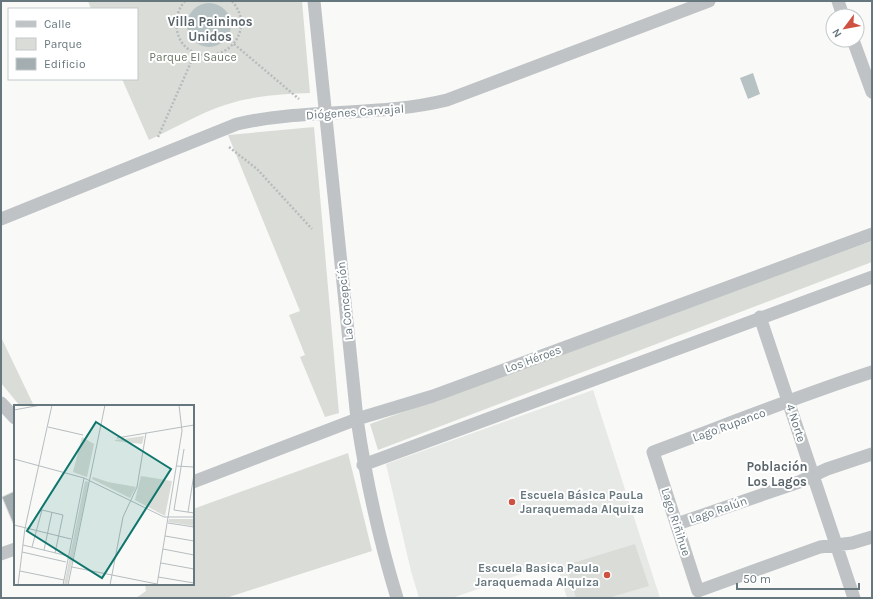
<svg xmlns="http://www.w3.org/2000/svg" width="873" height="599" viewBox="0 0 873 599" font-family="Karla,sans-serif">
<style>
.built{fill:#e7e9e7}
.green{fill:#daddd7}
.water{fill:#b7c2c5}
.building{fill:#a4aeb1;stroke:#dbdbd9}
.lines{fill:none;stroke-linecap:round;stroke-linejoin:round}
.path{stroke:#b7bbbd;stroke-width:2.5;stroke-dasharray:2 2;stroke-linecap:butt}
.minor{stroke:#bfc3c6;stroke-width:13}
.poi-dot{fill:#cf5141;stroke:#fff;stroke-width:1.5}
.labels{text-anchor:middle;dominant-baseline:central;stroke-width:4;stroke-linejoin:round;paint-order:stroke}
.park-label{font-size:12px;fill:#6b7766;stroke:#fff}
.street-label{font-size:12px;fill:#67777e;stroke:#fff}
.poi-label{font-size:12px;font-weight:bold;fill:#67777e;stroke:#fff;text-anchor:start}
.neighbourhood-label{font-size:13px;font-weight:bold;fill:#59656a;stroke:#fff}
.inset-road{fill:none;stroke:#b6bdc0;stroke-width:1}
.view{fill:#0f766e;fill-opacity:0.15;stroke:#0f766e;stroke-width:2}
.inset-edge{fill:none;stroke:#67777e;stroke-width:2}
</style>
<rect width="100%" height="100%" fill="#f9f9f7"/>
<path class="built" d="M 593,390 L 660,598 L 567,598 L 556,562 L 452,598 L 419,598 L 411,571 L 386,464 Z"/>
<path class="green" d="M 88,1 L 302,1 L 310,93 C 281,94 252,96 225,105 C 200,113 173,129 149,140 L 122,79 L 137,79 L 137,9 L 91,9 Z
M 314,127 L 339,413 L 325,417 L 300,357 L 305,355 L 289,315 L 300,311 L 228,135 Z
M 872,241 L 872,262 L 378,450 L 370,424 Z
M 1,337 L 34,406 L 20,406 L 1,383 Z
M 348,453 L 372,551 L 226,598 L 136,598 L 146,591 L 145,584 L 193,584 L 193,509 Z
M 635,544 L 649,586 L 608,598 L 576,598 L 566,565 Z"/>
<path class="water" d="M187 25a22 22 0 1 1 44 0a22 22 0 1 1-44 0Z
M 753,73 L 760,94 L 748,99 L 740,78 Z"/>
<path class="building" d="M 15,491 L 15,528 L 2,497 Z"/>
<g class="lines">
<path class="path" d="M 185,1 C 178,9 175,19 177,30 C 183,66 237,62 241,26 C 242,17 238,8 232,1
M 234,44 L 299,99
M 158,137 L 195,53
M 229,147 L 257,169 L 312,229"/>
<path class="minor" d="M 314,1 L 357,419 C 366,480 379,539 397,598
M 838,1 L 843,16
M 853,40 L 872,92
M 1,219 L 237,124 C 306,108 378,117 447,100 L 709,1
M 760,317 L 854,598
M 872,372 C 798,396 726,425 653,452 L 698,591 L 820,547 L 852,543 L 872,537
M 1,403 L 15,418
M 363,465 L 872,277
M 193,482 L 357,419 L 433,396 L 872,234
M 677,524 L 799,482 L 827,469 L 872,454
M 1,554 L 15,549"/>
</g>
<g class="poi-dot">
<circle cx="512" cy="502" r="4"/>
<circle cx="607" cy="575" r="4"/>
</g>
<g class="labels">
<g class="park-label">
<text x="193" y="57">Parque El Sauce</text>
</g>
<g class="street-label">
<text transform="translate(355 112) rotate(-4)">Diógenes Carvajal</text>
<text transform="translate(345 301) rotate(-96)">La Concepción</text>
<text transform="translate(533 359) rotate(-20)">Los Héroes</text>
<text transform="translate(796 423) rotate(72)">4 Norte</text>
<text transform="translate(729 425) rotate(-20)">Lago Rupanco</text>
<text transform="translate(718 510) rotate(-19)">Lago Ralún</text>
<text transform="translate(676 522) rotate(72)">Lago Riñihue</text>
</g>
<g class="poi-label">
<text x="520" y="495">Escuela Básica PauLa<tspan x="520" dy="14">Jaraquemada Alquiza</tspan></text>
<text x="599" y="568" text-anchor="end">Escuela Basica Paula<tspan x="599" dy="14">Jaraquemada Alquiza</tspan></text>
</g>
<g class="neighbourhood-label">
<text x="210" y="21">Villa Paininos<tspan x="210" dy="15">Unidos</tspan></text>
<text x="777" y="466">Población<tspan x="777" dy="15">Los Lagos</tspan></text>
</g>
</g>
<g transform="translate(14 405)">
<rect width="180" height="180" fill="#f9f9f7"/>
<path d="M 130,31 L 128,39 L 101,36 L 101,35 ZM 68,32 L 80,39 L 73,72 L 59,67 ZM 127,71 L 158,76 L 151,111 L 121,95 ZM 79,72 L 94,77 L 122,82 L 116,93 L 78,74 ZM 71,76 L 75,77 L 53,180 L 50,180 ZM 155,114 L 180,114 L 180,121 L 154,117 Z" fill="#daddd7"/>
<path class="inset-road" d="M 0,5 L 27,0M 34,22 L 69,30M 103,33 L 180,20M 170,44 L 160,105 L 180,108M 0,54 L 70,73 L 150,112 L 180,112M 162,61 L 180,62M 174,107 L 180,69M 154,118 L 180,122M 0,120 L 57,134M 151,131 L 180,136M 9,140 L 54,151M 18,142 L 28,105 L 49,110 L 41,148M 149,144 L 180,150M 30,145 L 38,107M 8,147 L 52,157M 147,158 L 180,164M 58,162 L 143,179M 6,166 L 50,175M 144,172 L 180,178M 4,180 L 11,123 L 38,0M 49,180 L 70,73M 54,180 L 91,0M 96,180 L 109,112 L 123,82 L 132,28M 143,180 L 168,26 L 165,0"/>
<path class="view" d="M 82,17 L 157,64 L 88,173 L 13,126 Z"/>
<rect width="180" height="180" class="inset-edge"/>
</g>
<rect width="873" height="599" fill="none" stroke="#67777e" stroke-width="4"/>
<rect x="8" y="8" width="130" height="72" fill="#ffffff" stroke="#c2c9cb"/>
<rect x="16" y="21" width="20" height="6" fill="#bfc3c6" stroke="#c2c9cb"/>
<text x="44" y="28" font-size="12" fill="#67777e">Calle</text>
<rect x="16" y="38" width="20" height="12" fill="#daddd7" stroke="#c2c9cb"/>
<text x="44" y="48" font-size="12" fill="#67777e">Parque</text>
<rect x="16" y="58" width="20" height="12" fill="#a4aeb1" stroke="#c2c9cb"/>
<text x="44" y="68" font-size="12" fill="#67777e">Edificio</text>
<g transform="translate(845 28) rotate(238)"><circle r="19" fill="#ffffff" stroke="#c2c9cb"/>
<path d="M0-3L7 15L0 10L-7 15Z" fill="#cf5141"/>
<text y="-6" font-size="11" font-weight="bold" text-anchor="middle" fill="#67777e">N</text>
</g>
<path d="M737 583v6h122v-6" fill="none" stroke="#67777e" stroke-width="2"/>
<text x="743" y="583" font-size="12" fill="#67777e" stroke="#ffffff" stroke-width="3" paint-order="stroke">50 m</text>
</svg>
